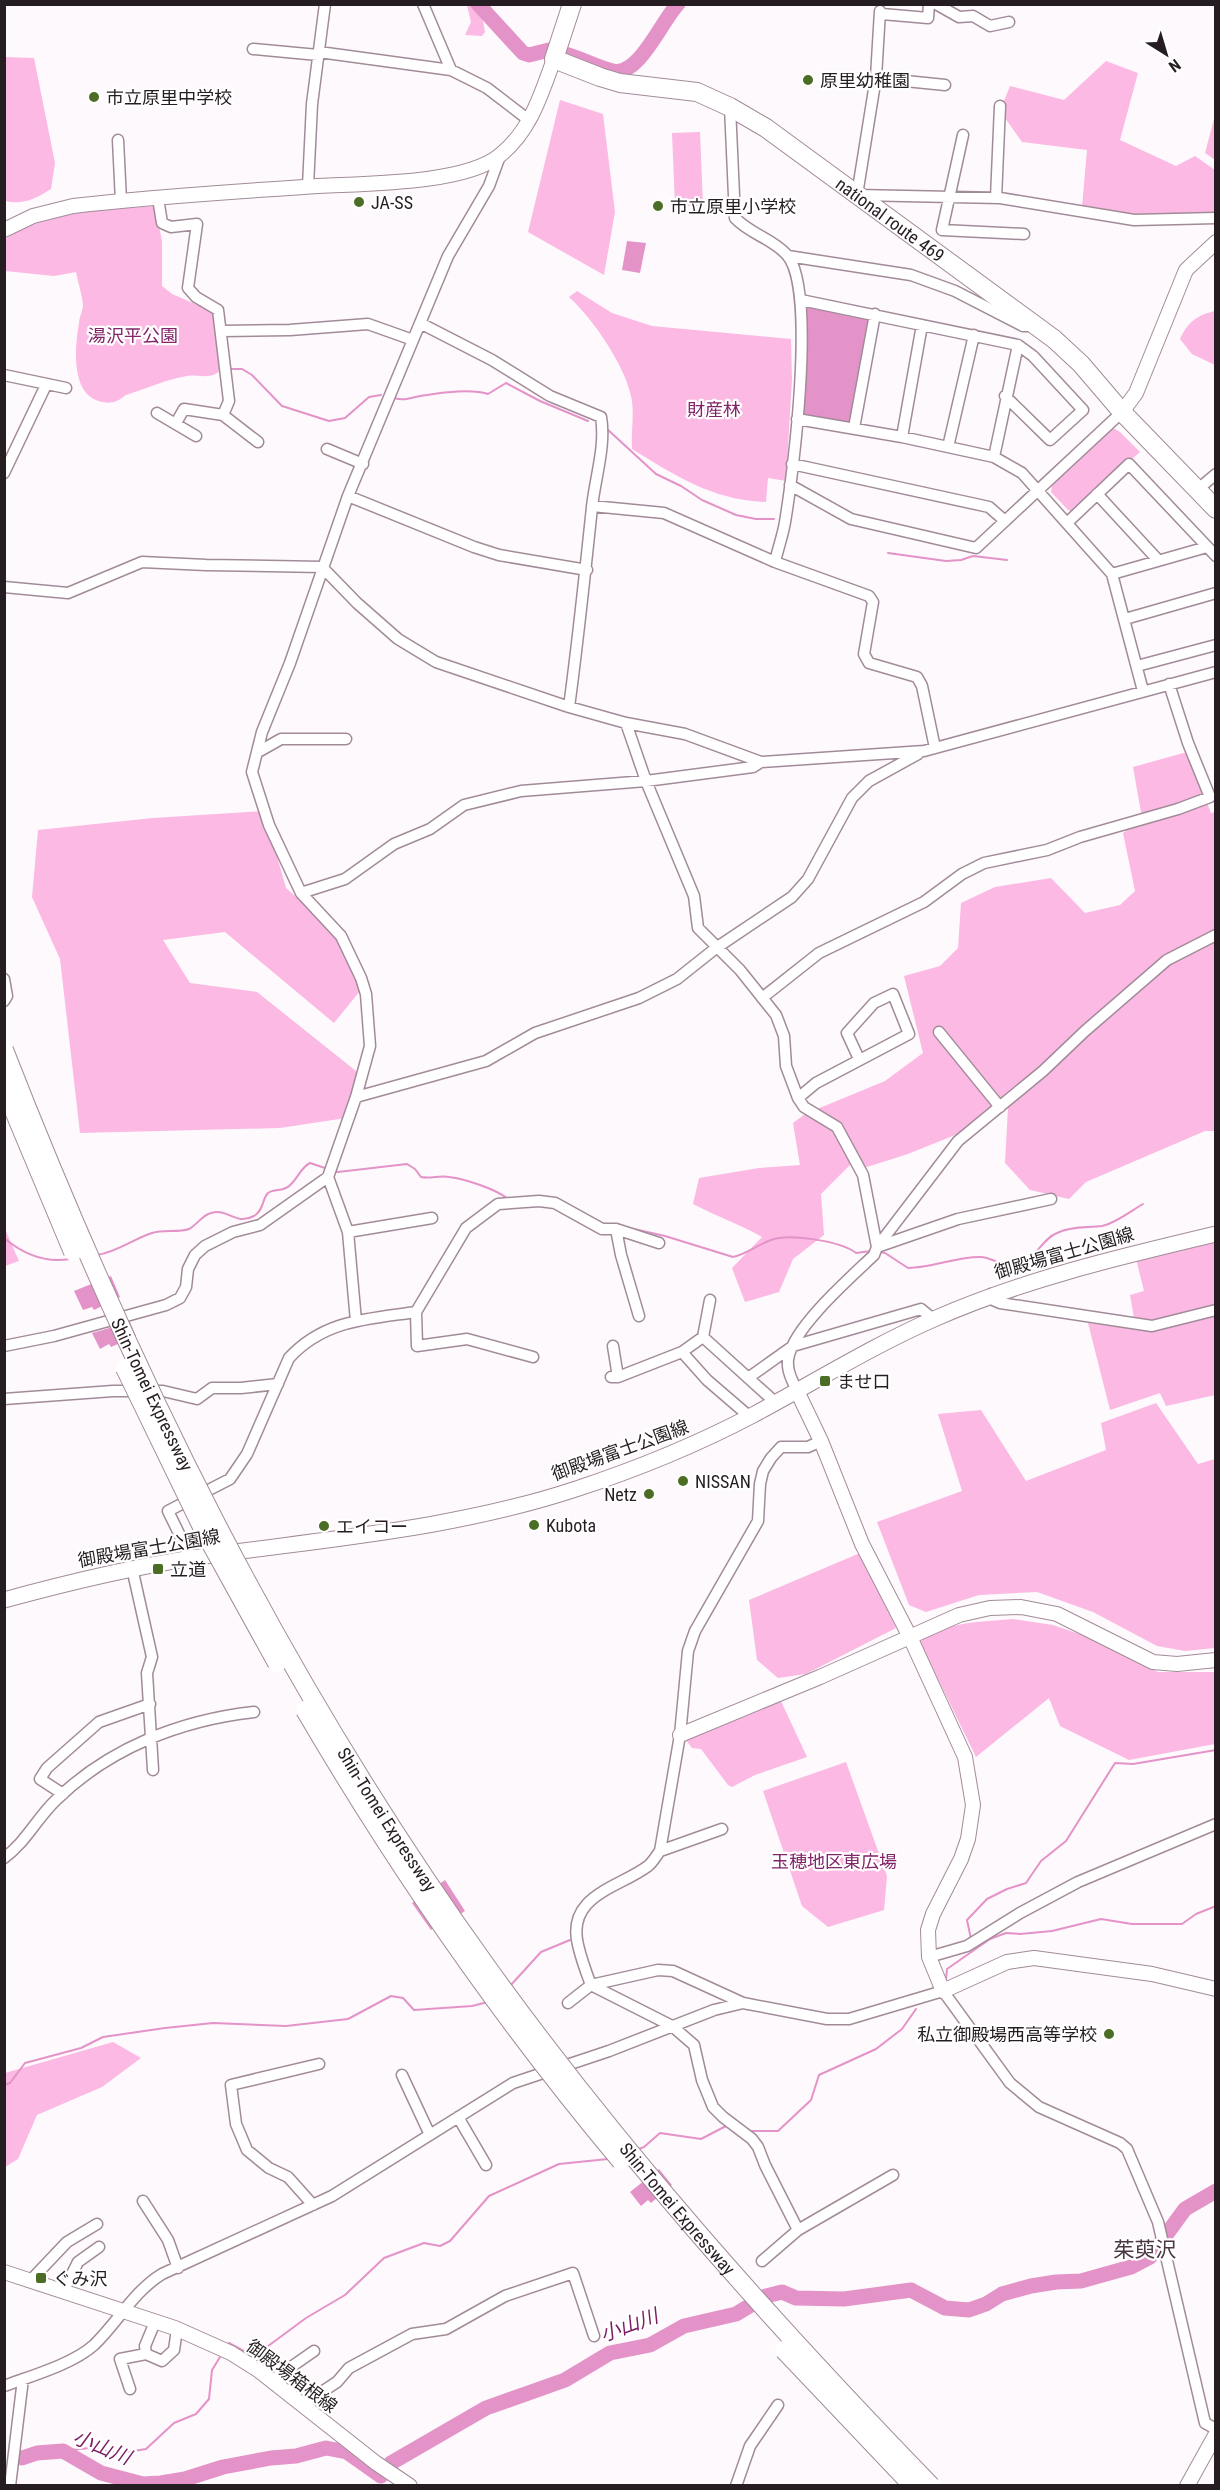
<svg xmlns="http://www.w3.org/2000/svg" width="1220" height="2490" viewBox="0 0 1220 2490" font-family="'Roboto Condensed','Noto Sans JP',sans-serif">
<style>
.green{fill:#fbb9e3}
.water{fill:#e493c8}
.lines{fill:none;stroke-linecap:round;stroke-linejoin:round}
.stream{stroke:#e493c8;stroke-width:2}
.river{stroke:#e493c8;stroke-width:15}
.street-casing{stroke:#a28b99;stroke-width:13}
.secondary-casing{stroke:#a28b99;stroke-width:16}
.primary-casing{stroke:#a28b99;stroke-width:17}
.highway-casing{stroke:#a28b99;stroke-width:20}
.street{stroke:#fff;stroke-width:10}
.secondary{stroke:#fff;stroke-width:14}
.primary{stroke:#fff;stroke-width:15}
.highway{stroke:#fff;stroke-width:18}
.highway-bridge-casing{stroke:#a28b99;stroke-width:20;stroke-linecap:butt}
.highway-bridge{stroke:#fff;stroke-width:18}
.poi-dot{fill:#4b6d25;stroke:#fff;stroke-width:2}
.labels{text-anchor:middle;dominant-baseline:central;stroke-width:4.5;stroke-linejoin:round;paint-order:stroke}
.poi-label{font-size:18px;fill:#251d22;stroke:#fff;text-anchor:start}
.street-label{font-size:18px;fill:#251d22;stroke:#fff}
.park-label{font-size:18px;fill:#832569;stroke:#fff}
.water-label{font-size:20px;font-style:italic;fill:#7b1d62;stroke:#fff}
.quarter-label{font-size:21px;fill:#4b3844;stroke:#fff}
</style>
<rect width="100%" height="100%" fill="#fef9fc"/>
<path class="green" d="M 467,5 L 480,5 L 485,32 L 482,36 L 465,35 L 471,22 Z
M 5,57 L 34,58 L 55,163 L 51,189 C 35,199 23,205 5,201 Z
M 1106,61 L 1138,73 L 1120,140 L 1176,166 L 1195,156 L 1215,170 L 1215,221 L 1126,218 L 1082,207 L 1087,150 L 1022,142 L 1000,111 L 1010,86 L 1064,100 Z
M 560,100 L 603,114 L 615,212 L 604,275 L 528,232 Z
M 1215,115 L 1215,160 L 1205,153 Z
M 700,132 L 703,206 L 675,206 L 672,133 Z
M 155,206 L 162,241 L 162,286 L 172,294 L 214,312 L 222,368 C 213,381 200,374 187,376 C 167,379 145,389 126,395 C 116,403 109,405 96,400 C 71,390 75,346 79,323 C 79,317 83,311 83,305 C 82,294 78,283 76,272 L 54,276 L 5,271 L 5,239 C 49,210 103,210 155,206 Z
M 577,291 L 612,313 L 652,326 L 791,339 L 792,379 L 786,481 L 768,478 L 766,502 C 712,500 676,476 632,449 C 631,433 634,417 632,401 C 627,368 594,320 569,297 Z
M 1215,311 L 1216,311 L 1215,365 L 1192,354 L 1180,339 C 1188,322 1197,315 1215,311 Z
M 1110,426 L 1120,432 L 1140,452 L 1072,511 L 1068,510 L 1051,492 L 1052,486 Z
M 1187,752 L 1211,813 L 1215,812 L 1215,1131 L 1205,1131 L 1086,1182 L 1069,1199 L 1030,1190 L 1005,1163 L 1008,1108 L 960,1133 L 908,1154 L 867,1167 L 853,1162 L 821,1194 L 824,1235 L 793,1259 L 779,1292 L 745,1302 L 732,1268 L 762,1237 C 739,1224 716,1216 693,1204 L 699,1178 L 759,1168 L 800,1165 L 793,1123 L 805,1114 L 885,1081 L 923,1053 L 904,976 L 940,966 L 958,948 L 961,903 L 995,887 L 1051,878 L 1085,913 L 1120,905 L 1135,891 L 1123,833 L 1142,818 L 1133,767 Z
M 264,811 L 286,888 L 334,930 L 364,986 L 334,1023 L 225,932 L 163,940 L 190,983 L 257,992 L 361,1075 L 346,1118 L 280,1128 L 80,1133 L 60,959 L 32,897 L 38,830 L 153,818 Z
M 5,1229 L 19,1261 L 5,1266 L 4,1266 Z
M 1215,1240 L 1215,1395 L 1166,1406 L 1160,1393 L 1110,1410 L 1088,1323 L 1136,1329 L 1130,1295 L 1144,1291 L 1136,1259 Z
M 1156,1403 L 1198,1464 L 1215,1459 L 1215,1648 L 1185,1651 L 1157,1646 L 1093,1612 L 1037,1592 L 979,1595 L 926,1612 L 909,1605 L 877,1522 L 962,1491 L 938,1414 L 981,1410 L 1026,1481 L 1106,1450 L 1101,1423 Z
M 860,1553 L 896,1628 L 806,1674 L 778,1678 L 757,1660 L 749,1600 Z
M 1013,1619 L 1053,1625 L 1091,1638 L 1158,1672 L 1215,1672 L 1215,1744 L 1129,1760 L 1060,1726 L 1049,1698 L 976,1757 L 920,1642 C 944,1621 983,1622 1013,1619 Z
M 780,1699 L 807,1757 L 755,1775 L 732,1787 L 728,1785 L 701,1749 L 692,1748 L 685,1739 Z
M 846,1762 L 887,1876 L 884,1910 L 828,1927 L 802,1906 L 763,1791 Z
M 113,2042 L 141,2058 L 102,2087 L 37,2115 L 18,2159 L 5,2167 L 5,2073 Z"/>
<path class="water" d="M 627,241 L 646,243 L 640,273 L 622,270 Z
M 806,304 L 872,317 L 852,425 L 800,416 L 807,350 Z
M 111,1276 L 120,1297 L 94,1310 L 92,1307 L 83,1310 L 74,1291 Z
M 130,1322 L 136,1336 L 111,1347 L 109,1344 L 100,1349 L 92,1333 Z
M 445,1880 L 465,1911 L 439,1928 L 437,1925 L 431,1930 L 412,1903 Z
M 659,2169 L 672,2185 L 651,2203 L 648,2200 L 641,2206 L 630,2192 Z"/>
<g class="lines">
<path class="stream" d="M 230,369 L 242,369 L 252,375 L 282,406 L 329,421 L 345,418 L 369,397 L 381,395
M 394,398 C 407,402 414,396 427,395 C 443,392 473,389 488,394 L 506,383 L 540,401 L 588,421
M 607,429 L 656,474 L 681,486 L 702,500 L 736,515 L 756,519 L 774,519
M 888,553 L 946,561 L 961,560 L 973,556 L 1007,560
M 334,1171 L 338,1172 L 407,1164 L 415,1169 L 421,1177 C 431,1179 440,1175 449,1177 C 465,1179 496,1189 508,1199
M 625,1227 L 665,1236 L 733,1257 C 747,1254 757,1245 771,1240 C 788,1233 841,1241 856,1253 L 871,1251
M 4,1238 C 23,1254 46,1263 70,1259
M 880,1252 L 885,1253 L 908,1268 C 932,1268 959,1256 981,1257 C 994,1258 1003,1267 1011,1267 C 1034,1266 1039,1240 1057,1233 C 1071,1226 1088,1228 1102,1226 C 1116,1223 1131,1211 1143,1204
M 97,1255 C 118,1252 133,1239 152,1233 C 164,1229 178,1233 189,1229 C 197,1225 202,1215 211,1213 C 229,1208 235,1226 254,1216 C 264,1210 262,1199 268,1193 C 274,1188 283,1192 289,1186 C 298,1179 300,1168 310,1163 L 328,1169
M 971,1939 L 967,1920 L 987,1899 L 1007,1889 L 1026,1883 L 1041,1861 L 1066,1841 L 1115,1763 L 1133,1764 L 1216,1750
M 946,1980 L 947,1969 L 990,1939 L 1006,1933 L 1020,1934 L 1052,1931 L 1101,1919 L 1132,1924 L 1182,1924 L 1196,1914 L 1216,1906
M 510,1986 L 541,1952 L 570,1940
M 4,2085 L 10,2083 L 25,2063 L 81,2048 L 103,2037 L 165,2028 L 213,2023 L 286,2026 L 348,2019 L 391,1996 L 403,1998 L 414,2010 L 472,2006 L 488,2002
M 751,2131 L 778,2131 L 811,2100 L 819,2075 L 876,2049 L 902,2029 L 916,2009
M 636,2150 L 644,2147 L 660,2133 L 701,2139 L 726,2126
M 229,2343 L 253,2356 L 256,2355 L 306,2318 L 345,2295 L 384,2258 L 424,2243 L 440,2246 L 450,2241 L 489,2196 L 559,2164 L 608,2159
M 63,2451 L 89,2448 L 121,2453 L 146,2449 L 174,2423 L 196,2414 L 209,2399 L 212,2370 L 220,2357"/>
<path class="river" d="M 478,4 L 523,53 L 529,55 L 549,50
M 565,54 C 581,58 596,67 613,71 C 639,77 662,20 678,4
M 22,2458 L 37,2453 L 63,2451 L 101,2473 L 143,2484 L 161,2483 L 185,2479 L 223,2467 L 271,2458 L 296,2456 L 326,2448 L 347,2452 L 381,2476 L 391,2463 L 486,2408 L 565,2380 L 610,2353 L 650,2345 L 684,2326 L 736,2314 L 766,2296 L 782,2292 L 796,2298 L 844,2299 L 911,2290 L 945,2308 L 969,2310 L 986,2304 L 1002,2294 L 1031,2286 L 1056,2282 L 1081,2281 L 1131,2267 L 1150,2257 L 1185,2209 L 1216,2191"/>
<defs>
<path id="street" d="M 423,4 L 451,70 L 487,88 L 530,121
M 936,4 L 959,17 L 973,16 L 990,26 L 1009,22
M 880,11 L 876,77 L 857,195 L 1000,198 L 1134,220 L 1216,218
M 882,14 L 928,18 L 929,4
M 253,49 L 318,55
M 319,52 L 451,70
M 876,78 L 945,85
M 730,107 L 735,218 C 750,234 773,239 787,255 C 817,289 793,474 785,522 C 783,535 778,548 775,562
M 963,135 L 942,230 L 1024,234
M 118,140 L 121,201
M 308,186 L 312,104 L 325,4
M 158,198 L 162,223 L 171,227 L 197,224 L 188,288 L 196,297 L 218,310 L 229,401 L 223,415
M 996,198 L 1000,106
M 788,256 L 911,275 L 955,291 L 1023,326 L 1030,326
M 801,300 L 1018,345 L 1033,356 L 1083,410 L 1050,440 L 1005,396
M 420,323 L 492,360 L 550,396 L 601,417 C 606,446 595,478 592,507 C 585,574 578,641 569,707
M 221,331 L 290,330 L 368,324 L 413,340
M 4,375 L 66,388
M 157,413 L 196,436
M 797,419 L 902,437 L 994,457 L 1022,473 L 1112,574 L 1143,691
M 176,423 L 184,409 L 223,415 L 258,442
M 854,428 L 875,314
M 902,437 L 922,325
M 948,447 L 974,335
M 327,449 L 363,464
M 994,457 L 1018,345
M 792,464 L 989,507 L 1005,521
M 4,473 L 46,385
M 790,485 L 851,519 L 976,548 L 1122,412
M 1197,490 L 1216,474
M 1097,494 L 1158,560
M 348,496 L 474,547 L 499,555 L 587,570
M 592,506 L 664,513 L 775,562 L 869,596 L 873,602 L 864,654 L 869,663 L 917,677 L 922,686 L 935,748
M 1068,522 L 1129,464 L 1216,556
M 1112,574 L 1207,547
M 4,587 L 68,593 L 142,562 L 206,565 L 322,567 L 357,603 L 398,639 L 436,662 L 569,707 L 626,723 L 685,734 L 761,762 L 924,751 L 1216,672
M 1125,619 L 1216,593
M 1137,666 L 1216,645
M 626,723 L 646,781 L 694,896 L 698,928 L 740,970 L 776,1015 L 784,1036 L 786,1066 L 798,1098 L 804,1107 L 837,1127 L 863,1175 L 877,1247 L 874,1255 C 850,1278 797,1324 789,1355 C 785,1368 792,1380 797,1391
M 258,752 L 281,739 L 346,739
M 301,893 L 345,879 L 394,844 L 430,829 L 464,805 L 521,791 L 646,781 L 753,767 L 761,762
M 4,979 L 7,996 L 4,1001
M 762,998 L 819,953 L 924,902 L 962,874 L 984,863 L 1047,850 L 1080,837 L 1178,809 L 1210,797 L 1188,743 L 1169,684
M 939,1032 L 1000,1107
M 356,1097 L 486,1061 L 535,1033 L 639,998 L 677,979 L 716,948 L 792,897 L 808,879 L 852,798 L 869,781 L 918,754
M 798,1098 L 816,1083 L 909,1034 L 893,994 L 874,1003 L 847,1033 L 859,1059
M 328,1177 L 348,1232 L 356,1321
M 616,1229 L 659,1243
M 348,1232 L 432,1218
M 877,1247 L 958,1141 L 1043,1071 L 1085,1031 L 1167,960 L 1216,935
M 877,1247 L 958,1219 L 1051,1199
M 991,1294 L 993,1300 L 1000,1303 L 1152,1326 L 1216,1310
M 710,1300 L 703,1337 L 776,1403
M 416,1312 L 417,1346 L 467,1339 L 533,1357
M 4,1346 L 54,1336 L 166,1305 L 180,1298 L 186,1287 L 188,1269 L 195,1255 L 205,1246 L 233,1232 L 260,1225 L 328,1177 L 356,1097 L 370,1046 L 366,994 L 361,978 L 341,936 L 301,893 L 269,825 L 252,772 L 262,732 L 290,663 L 348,496 L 448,256 L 489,186 L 500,156
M 613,1346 L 618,1377
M 682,1352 L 707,1380 L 750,1417
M 611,1377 L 618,1377 L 682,1352 L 703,1337
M 748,1378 L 793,1346 L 921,1309 L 933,1319
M 4,1399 L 113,1391 L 163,1391 L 197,1399 L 212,1388 L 241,1388 L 278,1384
M 191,1558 L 168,1511 L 230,1479 L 247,1454 L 289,1358 C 324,1320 367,1319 416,1312 L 466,1228 L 498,1204 L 539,1201 L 555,1203 L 602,1229 L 616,1229 L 621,1255 L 639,1316
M 132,1568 L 152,1657 L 147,1673 L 153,1770
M 63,1794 L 40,1779 L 47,1768 L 99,1722 L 150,1704
M 660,1851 L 722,1829
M 4,1858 C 26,1842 37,1818 56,1800 C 109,1748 181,1720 254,1712
M 929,1957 L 967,1946 L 1020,1913 L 1078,1882 L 1216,1824
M 568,2003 L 591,1985 L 658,1970 L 673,1971 L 743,2003
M 402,2075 L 430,2135
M 458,2117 L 486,2165
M 143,2201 L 168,2240 L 178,2268
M 313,2205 L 288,2177 L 269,2168 L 247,2150 L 236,2124 L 231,2085 L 319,2064
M 798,2230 L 893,2175
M 762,2261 L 798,2230 L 765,2165 L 758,2147 L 752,2139 L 723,2117 L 713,2107 L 702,2080 L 694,2045 L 672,2026 L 591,1985 C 586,1972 581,1958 578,1945 C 566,1895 619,1888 648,1866 C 653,1862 656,1856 660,1851 L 680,1735 L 688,1651 L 695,1631 L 758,1521 L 760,1484 L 763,1471 L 771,1458 L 781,1447 L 808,1447 L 821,1441
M 30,2281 L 67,2242 L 97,2224
M 63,2292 L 78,2262 L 99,2247
M 146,2354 L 145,2346 L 155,2322
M 271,2381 L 314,2351
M 4,2386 C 31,2376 73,2364 94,2345 C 118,2322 133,2292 162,2274 L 332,2196 L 513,2083 L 609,2051 L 714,2010 L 743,2003 L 827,2019 L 849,2019 L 943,1991 L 1010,2083 L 1039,2107 L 1120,2143 L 1127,2149 L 1158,2222 L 1205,2423 L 1216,2429
M 130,2389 L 120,2359 L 146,2354 L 162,2361 L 174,2350 L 177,2329
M 302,2405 L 337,2382 L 349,2368 L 412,2334 L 446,2329 L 505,2296 L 573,2273 L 594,2336
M 10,2486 L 23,2379
M 736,2486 L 750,2446 L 778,2405"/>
<path id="secondary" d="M 4,230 L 33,216 L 73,206 C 149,197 226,192 304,187 C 353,183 461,186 499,156 C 530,132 541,95 554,59
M 1122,412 L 1136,393 L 1186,270 L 1216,242
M 797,1391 L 821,1441 L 862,1544 L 910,1637 L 965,1757 L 973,1805 L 968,1839 L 961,1859 L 933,1914 L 928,1930 L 929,1957 L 943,1991 L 1007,1962 L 1034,1958 L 1152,1974 L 1216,1989
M 680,1735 L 820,1677 L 959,1615 L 990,1608 L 1021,1607 L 1057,1614 L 1153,1662 L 1177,1664 L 1216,1660
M 4,2272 L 175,2328 L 231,2353 L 258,2370 L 376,2463 L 410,2486
M 1187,2486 L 1216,2434"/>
<path id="primary" d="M 4,1600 C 66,1583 128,1568 192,1558 C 321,1539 452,1530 576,1489 C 637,1469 696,1445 753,1415 C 813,1383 872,1346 934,1319 C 1025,1279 1119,1257 1216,1234"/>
<g id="highway">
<path id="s1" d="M 572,4 L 554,59 L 600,77 L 620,83 L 697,92 L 730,107 L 766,128 L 1054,339 L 1081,364 L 1122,412 L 1216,509"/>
</g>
</defs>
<use href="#street" class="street-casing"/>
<use href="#secondary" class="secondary-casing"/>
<use href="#primary" class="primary-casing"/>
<use href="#highway" class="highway-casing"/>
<use href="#street" class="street"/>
<use href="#secondary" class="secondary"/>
<use href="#primary" class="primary"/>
<use href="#highway" class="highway"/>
<defs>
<g id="highway-bridge">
<path id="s2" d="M 4,1050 C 131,1375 282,1683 487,1967 C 620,2152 772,2322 931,2486"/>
<path d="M 4,1087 L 73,1252"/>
<path d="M 125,1368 L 204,1531 L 277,1663"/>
<path d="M 305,1710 C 398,1869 503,2020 621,2161"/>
<path d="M 784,2350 L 913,2486"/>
</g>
</defs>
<use href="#highway-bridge" class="highway-bridge-casing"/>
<use href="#highway-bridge" class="highway-bridge"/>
</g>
<g class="poi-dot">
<circle cx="808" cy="80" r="6"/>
<circle cx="94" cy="97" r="6"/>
<circle cx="359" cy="202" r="6"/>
<circle cx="658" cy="206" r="6"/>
<rect x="819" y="1375" width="12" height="12" rx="3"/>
<circle cx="683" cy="1481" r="6"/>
<circle cx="649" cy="1494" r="6"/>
<circle cx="534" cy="1525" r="6"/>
<circle cx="324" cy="1526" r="6"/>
<rect x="152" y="1563" width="12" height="12" rx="3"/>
<circle cx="1109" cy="2034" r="6"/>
<rect x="35" y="2272" width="12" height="12" rx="3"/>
</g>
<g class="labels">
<g class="poi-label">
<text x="820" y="80">原里幼稚園</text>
<text x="106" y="97">市立原里中学校</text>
<text x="371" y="202">JA-SS</text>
<text x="670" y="206">市立原里小学校</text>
<text x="837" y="1381">ませ口</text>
<text x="695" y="1481">NISSAN</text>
<text x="637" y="1494" text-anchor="end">Netz</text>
<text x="546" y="1525">Kubota</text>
<text x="336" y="1526">エイコー</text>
<text x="170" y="1569">立道</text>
<text x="1097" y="2034" text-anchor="end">私立御殿場西高等学校</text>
<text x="53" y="2278">ぐみ沢</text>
</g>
<g class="street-label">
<text stroke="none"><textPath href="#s1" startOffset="438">national route 469</textPath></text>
<text transform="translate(1064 1253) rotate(-16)">御殿場富士公園線</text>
<text stroke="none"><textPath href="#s2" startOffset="375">Shin-Tomei Expressway</textPath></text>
<text transform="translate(620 1450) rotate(-20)">御殿場富士公園線</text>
<text transform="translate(149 1548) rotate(-10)">御殿場富士公園線</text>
<text stroke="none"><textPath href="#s2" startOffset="861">Shin-Tomei Expressway</textPath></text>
<text stroke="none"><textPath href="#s2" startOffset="1347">Shin-Tomei Expressway</textPath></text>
<text transform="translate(292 2376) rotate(37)">御殿場箱根線</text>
</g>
<g class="park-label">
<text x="133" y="335">湯沢平公園</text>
<text x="714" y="409">財産林</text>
<text x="834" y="1861">玉穂地区東広場</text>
</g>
<g class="water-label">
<text transform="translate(629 2325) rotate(-20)">小山川</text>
<text transform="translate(102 2447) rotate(22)">小山川</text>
</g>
<g class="quarter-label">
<text x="1145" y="2250">茱萸沢</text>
</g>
</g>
<rect width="1220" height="2490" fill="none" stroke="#251d22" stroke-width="12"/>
<g transform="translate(1166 54) rotate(143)" stroke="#ffffff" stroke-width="4.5" paint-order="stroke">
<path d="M0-4.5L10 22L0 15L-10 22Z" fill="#251d22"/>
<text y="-9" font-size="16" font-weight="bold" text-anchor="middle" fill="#251d22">N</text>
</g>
</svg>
